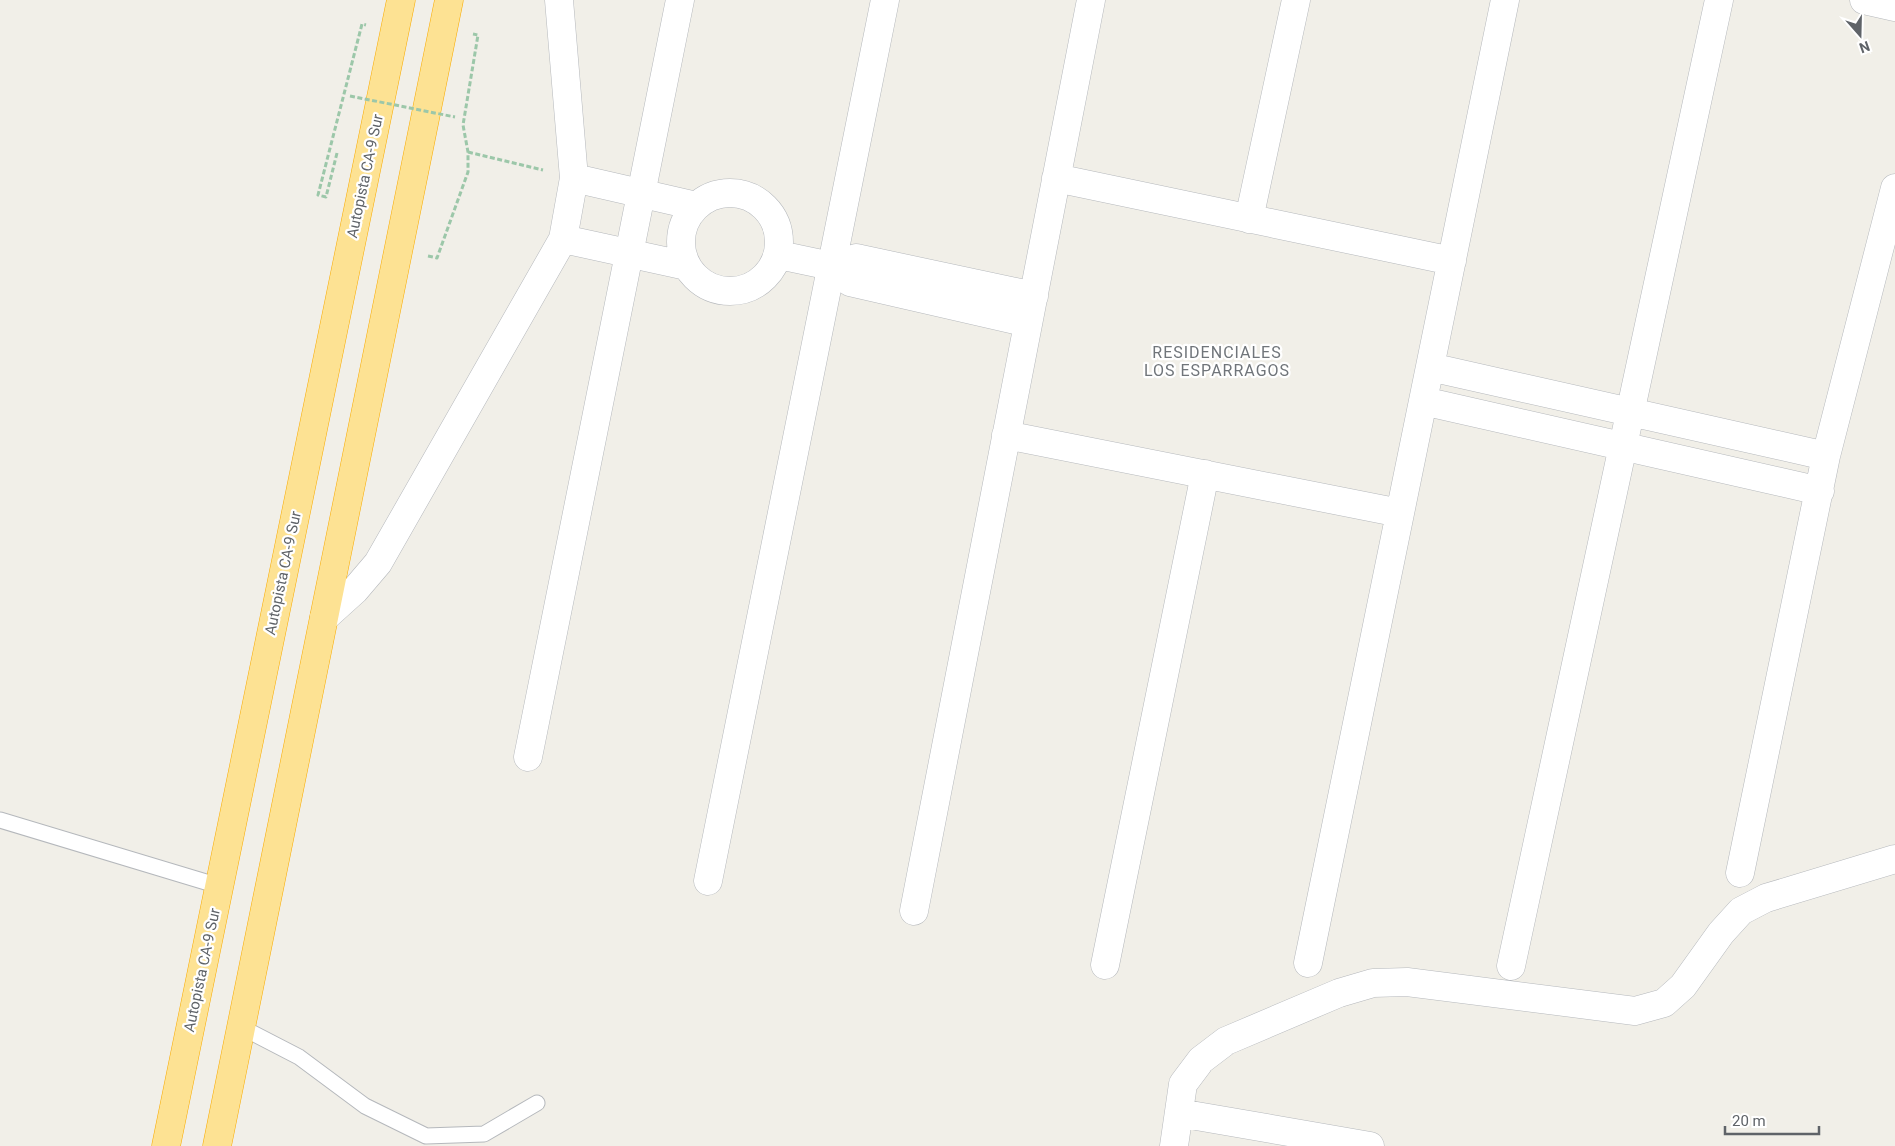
<svg xmlns="http://www.w3.org/2000/svg" width="1895" height="1146" viewBox="0 0 1895 1146" font-family="Roboto,sans-serif">
<style>
.lines{fill:none;stroke-linecap:round;stroke-linejoin:round}
.lane-casing{stroke:#b5b8bc;stroke-width:17}
.street-casing{stroke:#b5b8bc;stroke-width:29}
.highway-casing{stroke:#f9ab00;stroke-width:29}
.path{stroke:#9cc7a9;stroke-width:3;stroke-dasharray:5 2.5;stroke-linecap:butt}
.lane{stroke:#fff;stroke-width:15}
.street{stroke:#fff;stroke-width:28}
.highway{stroke:#fde293;stroke-width:28}
.path-bridge{stroke:#9cc7a9;stroke-width:3;stroke-dasharray:5 2.5;stroke-linecap:butt}
.labels{text-anchor:middle;dominant-baseline:central;stroke-width:4.5;stroke-linejoin:round;paint-order:stroke}
.street-label{font-size:15px;fill:#5f6368;stroke:#fff}
.neighbourhood-label{font-size:16px;letter-spacing:1px;fill:#70757a;stroke:#fff}
</style>
<rect width="100%" height="100%" fill="#f1efe8"/>
<g class="lines">
<defs>
<path id="lane" d="M 0,820 L 219,886
M 241,1027 L 299,1057 L 365,1106 L 426,1136 L 484,1134 L 537,1103"/>
<path id="street" d="M 1864,0 L 1895,7
M 574,178 L 696,206
M 1056,178 L 1452,261
M681 242a49 49 0 1 1 98 0a49 49 0 1 1-98 0Z
M 1249,219 L 1296,0
M 563,239 L 687,266
M 779,255 L 831,266 L 850,282 L 1028,323
M 831,266 L 856,258 L 1034,296
M 1430,367 L 1826,456
M 1423,401 L 1820,491
M 1006,435 L 1400,513
M 324,618 L 355,590 L 378,563 L 563,239 L 574,178 L 559,0
M 528,757 L 680,0
M 1740,873 L 1826,456 L 1895,188
M 708,881 L 885,0
M 914,911 L 1091,0
M 1308,963 L 1505,0
M 1105,965 L 1205,474
M 1511,966 L 1719,0
M 1179,1113 L 1370,1146
M 1174,1146 L 1183,1084 L 1201,1060 L 1226,1041 L 1339,993 L 1373,983 L 1407,982 L 1635,1011 L 1664,1003 L 1683,986 L 1721,933 L 1741,911 L 1766,898 L 1895,859"/>
<path id="highway" d="M 166,1146 L 401,0
M 217,1146 L 449,0"/>
</defs>
<use href="#lane" class="lane-casing"/>
<use href="#street" class="street-casing"/>
<use href="#highway" class="highway-casing"/>
<path class="path" d="M 468,152 L 543,170
M 337,153 L 326,197 L 318,195 L 362,24 L 366,25
M 428,256 L 437,258 L 468,172 L 468,152 L 463,125 L 478,35 L 473,34"/>
<use href="#lane" class="lane"/>
<use href="#street" class="street"/>
<use href="#highway" class="highway"/>
<path class="path-bridge" d="M 350,96 L 455,117"/>
</g>
<g class="labels">
<g class="street-label">
<text transform="translate(365 176) rotate(-78)">Autopista CA-9 Sur</text>
<text transform="translate(283 573) rotate(-78)">Autopista CA-9 Sur</text>
<text transform="translate(202 970) rotate(-78)">Autopista CA-9 Sur</text>
</g>
<g class="neighbourhood-label">
<text x="1217" y="352">RESIDENCIALES<tspan x="1217" dy="18">LOS ESPARRAGOS</tspan></text>
</g>
</g>
<g transform="translate(1860 35) rotate(160)" stroke="#ffffff" stroke-width="4" paint-order="stroke">
<path d="M0-4L9 19L0 12L-9 19Z" fill="#5f6368"/>
<text y="-8" font-size="14" font-weight="bold" text-anchor="middle" fill="#5f6368">N</text>
</g>
<path d="M1725 1126v8h94v-8" fill="none" stroke="#5f6368" stroke-width="2.5"/>
<text x="1732" y="1126" font-size="15" fill="#5f6368" stroke="#ffffff" stroke-width="4" paint-order="stroke">20 m</text>
</svg>
